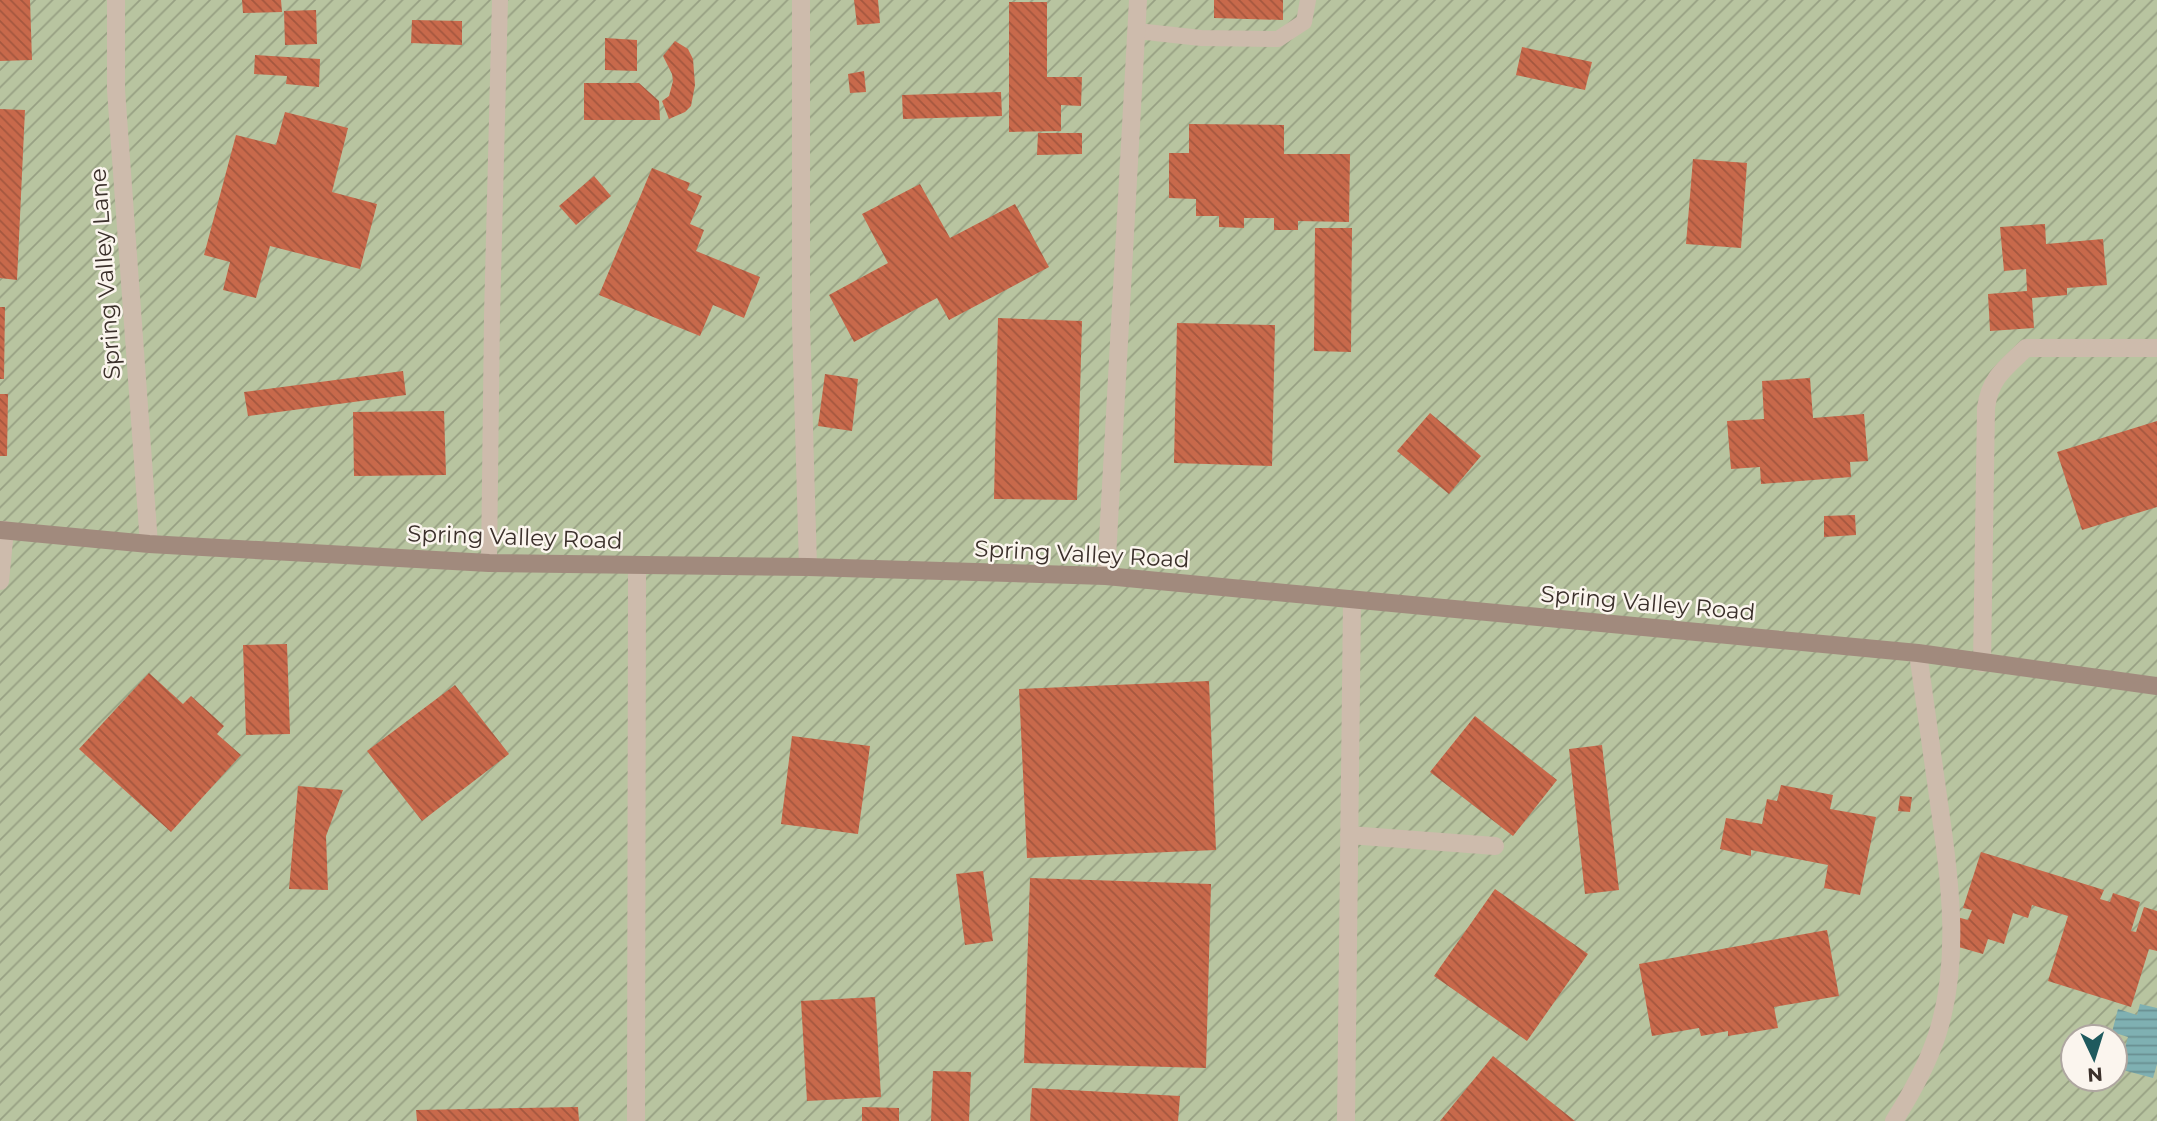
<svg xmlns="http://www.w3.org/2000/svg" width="2157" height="1121" viewBox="0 0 2157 1121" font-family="Montserrat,sans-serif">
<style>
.garden{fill:url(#garden-furrows);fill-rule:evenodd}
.water{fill:url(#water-rules)}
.building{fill:url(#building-back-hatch)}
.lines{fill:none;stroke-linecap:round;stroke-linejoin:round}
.lane{stroke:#cdbbac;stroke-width:16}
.street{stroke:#cdbbac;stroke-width:18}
.secondary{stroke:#a18a7d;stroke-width:18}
.labels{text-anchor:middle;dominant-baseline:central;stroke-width:5;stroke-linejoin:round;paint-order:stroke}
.street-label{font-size:23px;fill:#3b302b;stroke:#fbf5ee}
</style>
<defs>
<pattern id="garden-furrows" width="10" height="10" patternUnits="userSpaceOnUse" patternTransform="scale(1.75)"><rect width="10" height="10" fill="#b8c4a0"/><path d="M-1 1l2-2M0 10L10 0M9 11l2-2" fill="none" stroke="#97a083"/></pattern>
<pattern id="water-rules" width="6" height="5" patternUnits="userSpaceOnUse" patternTransform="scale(1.75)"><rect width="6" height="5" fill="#7fb0b2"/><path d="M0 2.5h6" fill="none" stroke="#699091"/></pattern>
<pattern id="building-back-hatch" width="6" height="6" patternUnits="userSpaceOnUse" patternTransform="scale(1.75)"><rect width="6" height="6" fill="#c8694b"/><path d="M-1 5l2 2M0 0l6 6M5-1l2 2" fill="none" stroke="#a4573f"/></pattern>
</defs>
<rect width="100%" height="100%" fill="#f4ebe1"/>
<path class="garden" d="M 0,0 L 2157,0 L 2157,1121 L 0,1121 ZM 2073,1037 L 2115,1037 L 2115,1079 L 2073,1079 Z"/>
<path class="water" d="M 2140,1004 L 2157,1008 L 2157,1064 L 2153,1078 L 2119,1069 L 2128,1037 L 2112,1032 L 2118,1009 L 2137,1015 Z"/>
<path class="building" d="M 0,0 L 30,0 L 32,60 L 0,61 Z
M 242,0 L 281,0 L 282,12 L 243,13 Z
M 854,0 L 878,0 L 880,23 L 857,25 Z
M 1214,0 L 1283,0 L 1283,20 L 1214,18 Z
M 1009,2 L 1047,2 L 1047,77 L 1082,77 L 1081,106 L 1061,105 L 1061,131 L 1009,132 Z
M 316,10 L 317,44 L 285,45 L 284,11 Z
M 412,20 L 462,21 L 462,45 L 411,43 Z
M 605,38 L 637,40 L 637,71 L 605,70 Z
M 675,41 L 688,49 L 693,59 L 695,85 L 691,106 L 685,112 L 669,119 L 662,101 L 669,96 L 673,81 L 672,74 L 663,56 Z
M 1522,47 L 1592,62 L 1585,90 L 1516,75 Z
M 255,55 L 320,59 L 319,87 L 286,84 L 287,76 L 254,74 Z
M 864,71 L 866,92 L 850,93 L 848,74 Z
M 584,83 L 639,83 L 659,101 L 660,120 L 584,120 Z
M 1001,92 L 1002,116 L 903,119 L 902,95 Z
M 0,109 L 25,110 L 17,280 L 0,278 Z
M 285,112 L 348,128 L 332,192 L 377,204 L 360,269 L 270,246 L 256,298 L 223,290 L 230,262 L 204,255 L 236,135 L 276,145 Z
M 1189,124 L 1284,125 L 1284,154 L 1350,154 L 1349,222 L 1298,221 L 1298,230 L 1274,230 L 1274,218 L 1244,218 L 1244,228 L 1219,227 L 1219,216 L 1196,216 L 1196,199 L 1169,198 L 1169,153 L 1189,153 Z
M 1038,133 L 1082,133 L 1082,154 L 1037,155 Z
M 1693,159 L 1747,163 L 1741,248 L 1686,244 Z
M 652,168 L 690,183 L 687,190 L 702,196 L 690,224 L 704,230 L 696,251 L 760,277 L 744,318 L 713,305 L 700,336 L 599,295 Z
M 594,176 L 611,196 L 576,225 L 559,206 Z
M 920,184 L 950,238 L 1015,204 L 1049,267 L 949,320 L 937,298 L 854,342 L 829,295 L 888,263 L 862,214 Z
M 2045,224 L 2046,244 L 2103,239 L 2107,285 L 2067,288 L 2067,295 L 2032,298 L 2034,328 L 1990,331 L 1988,294 L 2027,291 L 2026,269 L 2004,271 L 2000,227 Z
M 1315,228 L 1352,228 L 1351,352 L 1314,351 Z
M 0,307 L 5,307 L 4,379 L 0,379 Z
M 998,318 L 1082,321 L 1077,500 L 994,499 Z
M 1177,323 L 1275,325 L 1272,466 L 1174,463 Z
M 403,371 L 406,395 L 248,416 L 244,392 Z
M 825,374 L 858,379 L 852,431 L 818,426 Z
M 1810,378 L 1813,418 L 1864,414 L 1868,461 L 1850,462 L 1851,477 L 1761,484 L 1760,467 L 1731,469 L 1727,421 L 1764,419 L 1762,381 Z
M 0,394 L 8,394 L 7,456 L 0,456 Z
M 444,411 L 446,475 L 354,476 L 353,412 Z
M 1430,413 L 1481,456 L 1449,494 L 1397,451 Z
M 2157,421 L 2157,507 L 2082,530 L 2057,452 Z
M 1855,515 L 1856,535 L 1824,537 L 1824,516 Z
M 287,644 L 290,734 L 246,735 L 243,645 Z
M 149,673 L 183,704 L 191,696 L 224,726 L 217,734 L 241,755 L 171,832 L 79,749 Z
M 1209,681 L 1216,850 L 1027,858 L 1019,689 Z
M 455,685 L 509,754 L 422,821 L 367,751 Z
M 1475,716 L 1557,780 L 1513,836 L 1430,772 Z
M 792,736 L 870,746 L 858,834 L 781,824 Z
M 1602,745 L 1619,890 L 1585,894 L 1569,749 Z
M 1781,785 L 1833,795 L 1830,809 L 1876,817 L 1860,895 L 1824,888 L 1828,865 L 1751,850 L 1751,856 L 1720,849 L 1726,818 L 1762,824 L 1767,799 L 1777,801 Z
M 298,786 L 343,790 L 326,836 L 328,890 L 289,889 Z
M 1900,796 L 1912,797 L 1910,812 L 1898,811 Z
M 1981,852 L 2104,890 L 2100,899 L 2110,902 L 2113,893 L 2140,902 L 2131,931 L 2136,932 L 2144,907 L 2157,911 L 2157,951 L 2149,949 L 2131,1007 L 2048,981 L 2068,916 L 2032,905 L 2028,918 L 2013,913 L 2004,944 L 1988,939 L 1983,954 L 1955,946 L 1957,917 L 1968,920 L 1972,910 L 1963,908 Z
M 983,871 L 993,941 L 965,945 L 956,874 Z
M 1030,878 L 1211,884 L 1206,1068 L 1024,1063 Z
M 1495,889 L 1588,954 L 1527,1041 L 1434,976 Z
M 1827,930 L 1839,996 L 1774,1007 L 1778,1028 L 1728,1036 L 1728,1031 L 1701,1036 L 1699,1028 L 1652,1036 L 1639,964 Z
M 875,997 L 881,1097 L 807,1101 L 801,1001 Z
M 1493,1056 L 1575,1121 L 1440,1121 Z
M 933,1071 L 971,1072 L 969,1121 L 931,1121 Z
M 1032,1088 L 1180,1096 L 1178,1121 L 1030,1121 Z
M 578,1107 L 579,1121 L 417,1121 L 416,1110 Z
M 862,1107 L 899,1108 L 899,1121 L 862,1121 Z"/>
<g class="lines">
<path class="lane" d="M 1137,31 L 1201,38 L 1278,39 L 1304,22 L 1308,0
M 489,563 L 492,316 L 500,0"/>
<path class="street" d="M 116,0 L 116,90 L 149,544
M 801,0 L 801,323 L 808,567
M 1106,576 L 1138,0
M 0,581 L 5,530
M 1982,663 L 1986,408 C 1990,378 2005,368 2026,348 L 2157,348
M 1349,835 L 1495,846
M 636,1121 L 637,565
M 1346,1121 L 1352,600
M 1894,1121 C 1911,1094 1927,1066 1937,1035 C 1962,958 1949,875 1938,796 C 1931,749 1925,701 1918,653"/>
<path class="secondary" d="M 0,530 L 149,544 L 489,563 L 808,567 L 1106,576 L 1918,653 L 2157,686"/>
</g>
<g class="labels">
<g class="street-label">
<text transform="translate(105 274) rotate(-94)">Spring Valley Lane</text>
<text transform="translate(515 537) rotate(2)">Spring Valley Road</text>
<text transform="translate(1082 554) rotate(3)">Spring Valley Road</text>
<text transform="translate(1648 603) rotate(5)">Spring Valley Road</text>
</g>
</g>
<g transform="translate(2094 1058) rotate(176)"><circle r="33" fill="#fbf5ee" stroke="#aea6a0" stroke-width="2"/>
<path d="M0-5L12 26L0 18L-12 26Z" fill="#1f5a5e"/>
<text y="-10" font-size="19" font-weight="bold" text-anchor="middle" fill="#3b302b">N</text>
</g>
</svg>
